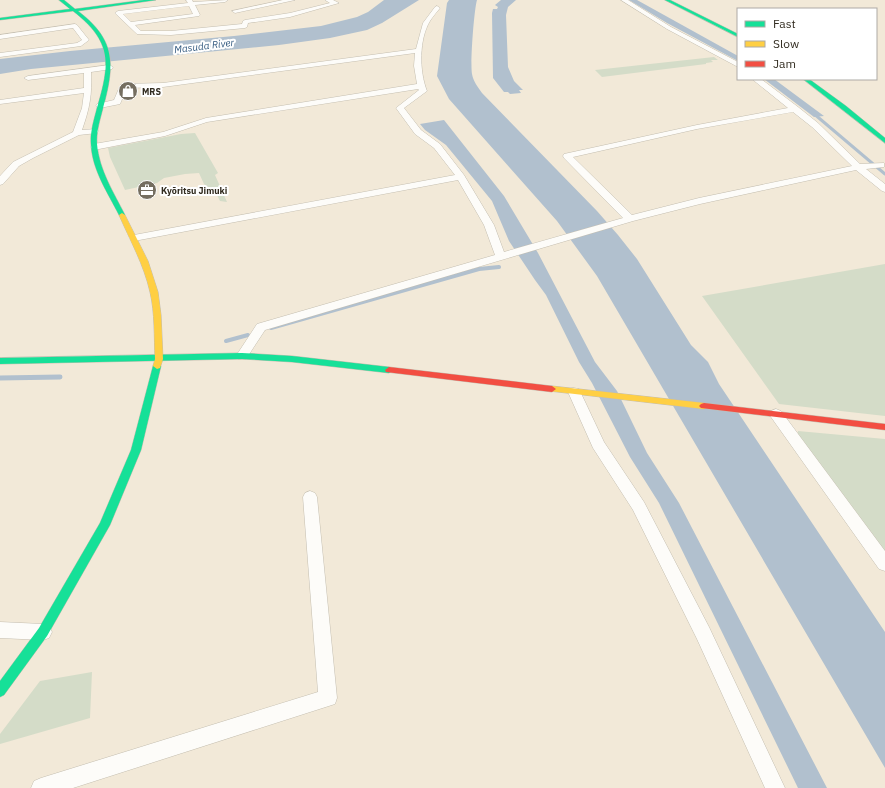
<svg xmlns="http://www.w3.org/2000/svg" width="885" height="788" viewBox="0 0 885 788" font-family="'IBM Plex Sans',sans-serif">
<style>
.green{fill:#d4dcc8}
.water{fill:#b1c0ce}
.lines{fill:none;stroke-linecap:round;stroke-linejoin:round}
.stream-far2{stroke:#b1c0ce;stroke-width:3}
.stream-far1{stroke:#b1c0ce;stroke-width:4}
.stream{stroke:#b1c0ce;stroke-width:5}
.street-casing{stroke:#c4beb0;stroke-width:1}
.fast-casing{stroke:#c4beb0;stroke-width:1}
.slow-casing{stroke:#c4beb0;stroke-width:1}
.jam-casing{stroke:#c4beb0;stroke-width:1}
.street{fill:#fdfcf9;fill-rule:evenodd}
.fast{fill:#16e098;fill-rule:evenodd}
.slow{fill:#ffcf43;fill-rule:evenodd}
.jam{fill:#f24e42;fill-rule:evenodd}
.labels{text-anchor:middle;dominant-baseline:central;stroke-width:4;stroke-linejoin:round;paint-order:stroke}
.far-poi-label{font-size:9px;font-weight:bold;fill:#312b1f;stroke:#fff;text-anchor:start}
.far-water-label{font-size:10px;font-style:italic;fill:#31587e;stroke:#fff}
</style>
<rect width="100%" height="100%" fill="#f2e9d8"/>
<path class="green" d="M 714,57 L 718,60 L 711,60 L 713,62 L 706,63 L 706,64 L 602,77 L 595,70 Z
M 195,133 L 218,173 L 215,175 L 227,202 L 220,201 L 217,195 L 204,184 L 199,173 L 185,174 L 164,178 L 157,183 L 125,190 L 110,157 L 108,148 L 181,134 Z
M 885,264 L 885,416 L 779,404 L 702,296 Z
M 798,431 L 885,439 L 885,552 L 798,436 Z
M 92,672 L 90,718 L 0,744 L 0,734 L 40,681 Z"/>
<path class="water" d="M 384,0 L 419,0 L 382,23 L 367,30 L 330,38 L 279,45 L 31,69 L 0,74 L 0,59 L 70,51 L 234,36 L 321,26 L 357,17 L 368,12 Z
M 449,0 L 477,0 C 474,10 470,64 472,74 C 473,81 478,87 482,93 L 597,211 L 618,235 L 637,259 L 691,345 L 708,362 L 719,384 L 885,632 L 885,768 L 597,276 L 557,221 L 449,99 L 437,76 L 447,3 Z
M 501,0 L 516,0 L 508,7 L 506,15 L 508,67 L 514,81 L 523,90 L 519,90 L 521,93 L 510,94 L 508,92 L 504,92 L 493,78 L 492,13 L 493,9 L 497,9 L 498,7 L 495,5 Z
M 629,0 L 637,0 L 738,56 L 738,61 L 667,23 Z
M 764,79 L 774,79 L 824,116 L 814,117 Z
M 444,120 L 504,196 L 538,253 L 595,362 L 617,391 L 647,453 L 679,503 L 827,788 L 798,788 L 659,503 L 630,457 L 592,383 L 579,362 L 546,295 L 535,280 L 509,241 L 492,201 L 446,145 L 425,130 L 420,124 Z"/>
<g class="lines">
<path class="stream-far2" d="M 813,113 L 885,174"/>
<path class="stream-far1" d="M 271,328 L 479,269 L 499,267
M 226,341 L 248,335"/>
<path class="stream" d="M 0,378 L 60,377"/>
<defs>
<path id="street" d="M 186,0 L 192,0 L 193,2 L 228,0 L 225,2 L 195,5 L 200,15 L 199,16 L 135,25 L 141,31 L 171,31 L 242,24 L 243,21 L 245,20 L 290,13 L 330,3 L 325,0 L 333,0 L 339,3 L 290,17 L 248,23 L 247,27 L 245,28 L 171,35 L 137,34 L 115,13 L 118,11 L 188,3 ZM 189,6 L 193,14 L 131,22 L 123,14 Z
M 283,0 L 295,0 L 235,13 L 232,11 Z
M 621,0 L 628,0 L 671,27 L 738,62 L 738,67 L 667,29 Z
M 437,6 L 440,8 C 437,12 433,16 430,21 C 419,39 419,71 427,91 L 404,108 L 421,130 L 440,144 L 464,175 L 494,225 L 504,252 L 623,218 L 564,158 L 563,156 L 564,154 L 697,125 L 788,108 L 752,79 L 761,79 L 798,107 L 818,123 L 860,164 L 884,163 L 884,167 L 866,169 L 885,184 L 885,192 L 882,191 L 856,170 L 700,204 L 633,221 L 265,330 L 246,359 L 238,359 L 236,356 L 257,324 L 495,255 L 484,225 L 458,180 L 134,241 L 129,238 L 134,235 L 455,175 L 434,148 L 415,134 L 396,108 L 419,90 L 418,89 L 207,122 L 165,136 L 94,150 L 90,147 L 94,144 L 163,132 L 206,118 L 417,84 L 414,66 L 415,53 L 163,87 L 127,88 L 120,104 L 100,108 L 96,106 L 97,104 L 114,100 L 120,86 L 124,84 L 163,83 L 416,49 L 423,23 L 435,7 ZM 793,112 L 812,127 L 852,166 L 699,198 L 632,215 L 573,157 L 697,129 Z
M 75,24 L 77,25 L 89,40 L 81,46 L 0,57 L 0,53 L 77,43 L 82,40 L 73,28 L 0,39 L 0,35 Z
M 109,65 L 113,67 L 112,69 L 91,72 C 92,95 90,107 82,130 L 97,129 L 98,131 L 97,133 L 79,135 L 33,158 L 19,166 L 3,184 L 0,185 L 0,176 L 13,162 L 73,132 L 82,108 L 84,93 L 0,104 L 0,100 L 84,88 L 84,73 L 28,80 L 24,78 L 28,76 Z
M 574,388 L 579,389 L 604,442 L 644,502 L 709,627 L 785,788 L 765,788 L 697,639 L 633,510 L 593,448 L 568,392 L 569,389 Z
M 776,409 L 781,411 L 885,551 L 885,571 L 879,569 L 771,417 L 769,414 L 771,411 Z
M 310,491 L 315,493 L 317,497 L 337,698 L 335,704 L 73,788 L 31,788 L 34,781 L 41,778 L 318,692 L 303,497 L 305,493 Z
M 0,622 L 43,624 L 49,626 L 52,632 L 49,638 L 43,640 L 0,638 Z"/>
<path id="fast" d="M 59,0 L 64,0 L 75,9 L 144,0 L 156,0 L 78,11 C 116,40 115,64 103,108 C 100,120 96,132 97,144 C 99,170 114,193 125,215 L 124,216 L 120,216 L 119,215 C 108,193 92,170 91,144 C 90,132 94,120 97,108 C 110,64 113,42 73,11 L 0,20 L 0,18 L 70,9 Z
M 665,0 L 670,0 L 738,34 L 738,37 Z
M 803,79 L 809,79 L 846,106 L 885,138 L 885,143 Z
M 242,353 L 292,356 L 389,367 L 393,370 L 389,373 L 292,362 L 242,359 L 0,364 L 0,358 Z
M 157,363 L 161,366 L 141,450 L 110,525 L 47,636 L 4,695 L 0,697 L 0,681 L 39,628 L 100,523 L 131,450 L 153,366 Z"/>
<path id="slow" d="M 122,213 L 125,215 L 148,261 L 158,292 L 161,315 L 163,359 L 160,368 L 157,369 L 153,366 L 155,359 C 154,337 155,313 150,292 C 144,265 130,240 119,215 Z
M 552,386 L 704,403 L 709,406 L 704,409 L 549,391 L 548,389 L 549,387 Z"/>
<path id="jam" d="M 389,367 L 552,386 L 556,389 L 552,392 L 386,372 L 385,370 Z
M 704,403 L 885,424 L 885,430 L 701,408 L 699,406 L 701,404 Z"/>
</defs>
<use href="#street" class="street-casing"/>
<use href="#fast" class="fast-casing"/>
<use href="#slow" class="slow-casing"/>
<use href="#jam" class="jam-casing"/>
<use href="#street" class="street"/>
<use href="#fast" class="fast"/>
<use href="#slow" class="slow"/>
<use href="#jam" class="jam"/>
</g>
<defs>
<symbol id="shop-disc" viewBox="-11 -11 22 22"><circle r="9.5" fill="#756e60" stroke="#fff"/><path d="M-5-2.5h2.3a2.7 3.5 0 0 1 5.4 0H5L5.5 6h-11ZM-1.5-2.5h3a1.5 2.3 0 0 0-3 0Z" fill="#fff"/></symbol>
<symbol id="office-disc" viewBox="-11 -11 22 22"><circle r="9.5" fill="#756e60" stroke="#fff"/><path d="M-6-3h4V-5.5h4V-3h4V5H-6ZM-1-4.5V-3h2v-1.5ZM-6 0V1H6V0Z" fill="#fff"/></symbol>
</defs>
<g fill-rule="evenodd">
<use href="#shop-disc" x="117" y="80" width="22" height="22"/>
<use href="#office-disc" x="136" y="179" width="22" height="22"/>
</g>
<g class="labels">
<g class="far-poi-label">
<text x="142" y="91">MRS</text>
<text x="161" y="190">Kyōritsu Jimuki</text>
</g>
<g class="far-water-label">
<text transform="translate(204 46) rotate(-7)">Masuda River</text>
</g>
</g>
<rect x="737" y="8" width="140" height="72" fill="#ffffff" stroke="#adaaa5"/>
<rect x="745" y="21" width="20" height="6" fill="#16e098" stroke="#adaaa5"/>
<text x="773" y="28" font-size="12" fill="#312b1f">Fast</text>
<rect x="745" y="41" width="20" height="6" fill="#ffcf43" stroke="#adaaa5"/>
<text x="773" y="48" font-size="12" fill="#312b1f">Slow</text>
<rect x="745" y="61" width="20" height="6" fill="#f24e42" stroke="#adaaa5"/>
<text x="773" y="68" font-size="12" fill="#312b1f">Jam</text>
</svg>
